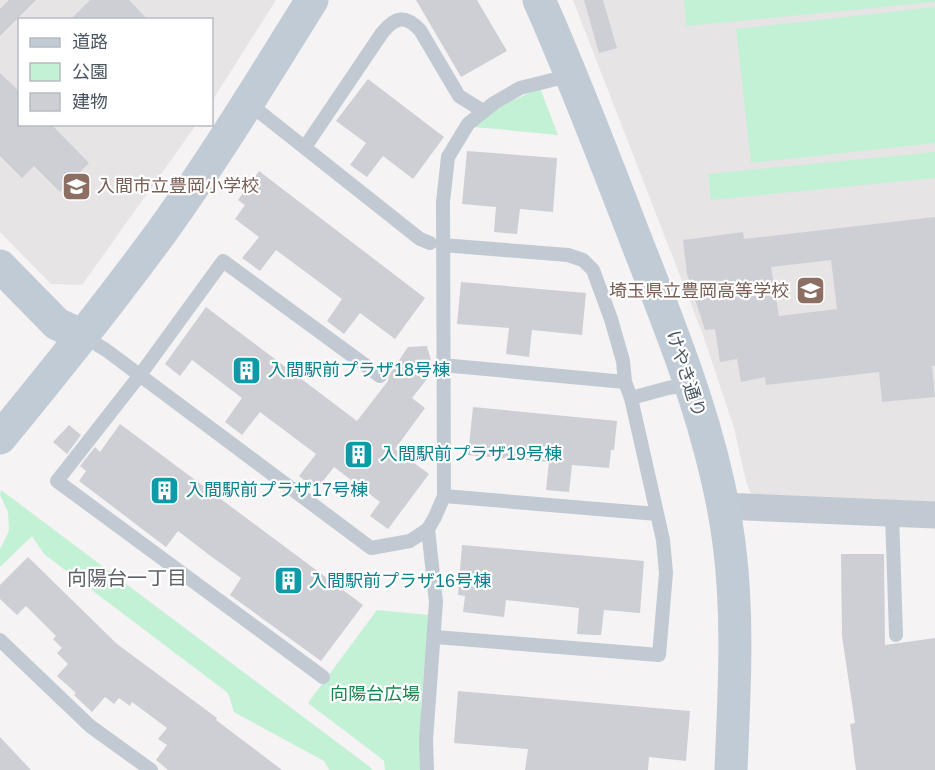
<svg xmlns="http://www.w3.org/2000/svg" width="935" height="770" viewBox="0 0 935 770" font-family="Arial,'Noto Sans JP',sans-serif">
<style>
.education{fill:#e6e4e5}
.green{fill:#c3f1d5}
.building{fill:#cdcfd5;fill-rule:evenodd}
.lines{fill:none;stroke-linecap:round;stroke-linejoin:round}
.lane{stroke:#c1cad2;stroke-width:14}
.street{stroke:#c1cad2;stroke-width:27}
.secondary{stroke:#c1cbd6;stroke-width:33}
.labels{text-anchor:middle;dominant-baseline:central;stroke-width:4.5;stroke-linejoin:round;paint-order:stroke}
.education-label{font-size:18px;fill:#785e54;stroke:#fff;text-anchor:start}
.culture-label{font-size:18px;fill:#0d838f;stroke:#fff;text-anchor:start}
.street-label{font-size:18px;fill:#4a5661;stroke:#fff}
.park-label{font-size:18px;fill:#17864f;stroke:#fff}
.neighbourhood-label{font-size:20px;fill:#5f6368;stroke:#fff}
</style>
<rect width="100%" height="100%" fill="#f5f3f3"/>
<path class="education" d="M 0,0 L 276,0 L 212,101 L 212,20 L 20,20 L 20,124 L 196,125 L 82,285 L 51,284 L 0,232 Z
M 573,0 L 935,0 L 935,505 L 752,497 L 746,481 L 734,428 L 703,335 Z"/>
<path class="green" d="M 684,0 L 935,0 L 935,2 L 686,26 Z
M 935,7 L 935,143 L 751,163 L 736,29 Z
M 540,88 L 558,135 L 475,127 L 498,107 Z
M 935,152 L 935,178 L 711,200 L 708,174 Z
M 1,490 L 370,767 L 372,770 L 329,770 L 324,761 L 234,712 L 228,693 L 44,554 L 32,536 L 0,567 L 0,549 L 9,531 L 8,512 L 0,495 Z
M 377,610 L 429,615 L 421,706 L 421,770 L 385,770 L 384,761 L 378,756 L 308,703 Z"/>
<path class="building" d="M 9,0 L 36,0 L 0,36 L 0,9 Z
M 90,0 L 129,0 L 148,20 L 70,20 Z
M 416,0 L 477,0 L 507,51 L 461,77 Z
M 584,0 L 603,0 L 617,48 L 599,53 Z
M 0,73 L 20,92 L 20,124 L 51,124 L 89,163 L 60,192 L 34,166 L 22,178 L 0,156 Z
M 368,79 L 444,137 L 413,179 L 383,156 L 367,177 L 350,165 L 366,143 L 336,121 Z
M 467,151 L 557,158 L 553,212 L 520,209 L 517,234 L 494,232 L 496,207 L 462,204 Z
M 259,171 L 425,298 L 395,339 L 360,313 L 344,334 L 327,321 L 342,299 L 276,250 L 260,271 L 242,258 L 259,237 L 235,219 L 245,205 L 238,200 Z
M 935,217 L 935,366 L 932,366 L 935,397 L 882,402 L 879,372 L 766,385 L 765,377 L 741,382 L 737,359 L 720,362 L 715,329 L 705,330 L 687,274 L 683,240 L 743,232 L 744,239 ZM 831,260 L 837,309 L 779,316 L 771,267 Z
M 461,282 L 586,293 L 582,335 L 532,330 L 529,357 L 506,354 L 509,328 L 457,324 Z
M 206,307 L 357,421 L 388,381 L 389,375 L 408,347 L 427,346 L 431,361 L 421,374 L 427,379 L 412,398 L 425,408 L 395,449 L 429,474 L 388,529 L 370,516 L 380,502 L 334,467 L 316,490 L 299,476 L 316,454 L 260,412 L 242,435 L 225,422 L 242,398 L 192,360 L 180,376 L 165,364 Z
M 473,407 L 617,421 L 614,450 L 611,450 L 609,468 L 572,465 L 569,492 L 546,490 L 549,462 L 468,455 Z
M 120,424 L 363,605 L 321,661 L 230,595 L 241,578 L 208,554 L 178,531 L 166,547 L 79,481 L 86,471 L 80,466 L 95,447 L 100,452 Z
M 69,425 L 81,435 L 67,454 L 53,442 Z
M 462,545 L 644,561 L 640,613 L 604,610 L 601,635 L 593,635 L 577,634 L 579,608 L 506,600 L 504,617 L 463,612 L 465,596 L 458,595 Z
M 841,554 L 884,554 L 885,645 L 935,638 L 935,770 L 856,770 L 850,724 L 855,723 L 842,636 Z
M 28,557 L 117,644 L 217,718 L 216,720 L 282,770 L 168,770 L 156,760 L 167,745 L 158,739 L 167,728 L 132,702 L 130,706 L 119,698 L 114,704 L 105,697 L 92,712 L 74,695 L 76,693 L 57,676 L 68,664 L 57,653 L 62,648 L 53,639 L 56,636 L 26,606 L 17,615 L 0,599 L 0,585 Z
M 458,691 L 690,711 L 686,761 L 649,757 L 648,770 L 525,770 L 528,749 L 454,743 Z
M 0,737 L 31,770 L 0,770 Z"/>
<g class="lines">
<path class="lane" d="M 247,102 L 420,239 L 430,243
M 305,147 L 382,33 C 395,17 405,14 420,30 L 459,96 L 483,111
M 83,336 L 106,350 L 371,548 L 410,541 L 428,529
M 442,365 L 625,382
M 631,398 L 668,388 L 691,384
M 444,496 L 657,514
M 892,514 L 896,635
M 435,637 L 659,655 L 666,573 L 663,540 L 631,398 L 625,382 L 623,361 L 611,319 L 593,270 L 583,260 L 568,255 L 442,245
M 0,640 L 90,726 L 151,770
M 323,677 L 57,481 L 140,375 L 223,261 L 380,376
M 427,770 L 426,740 L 436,602 L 428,529 L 435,517 L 444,496 L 443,202 L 448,157 L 468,124 L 494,103 L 520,88 L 572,75"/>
<path class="street" d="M 723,506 L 935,515"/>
<path class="secondary" d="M 539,0 C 576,83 608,168 641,253 C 678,346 716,443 729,543 C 739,618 734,695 731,770
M 0,266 L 57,324 L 83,336
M 0,438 C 56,370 111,301 163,230 C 216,156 264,77 312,0"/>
</g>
<defs>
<symbol id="school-square" viewBox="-11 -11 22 22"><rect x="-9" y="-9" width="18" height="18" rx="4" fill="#8d6e63" stroke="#fff"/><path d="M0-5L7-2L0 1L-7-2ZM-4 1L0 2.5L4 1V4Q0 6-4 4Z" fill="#fff"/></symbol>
<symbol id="building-square" viewBox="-11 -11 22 22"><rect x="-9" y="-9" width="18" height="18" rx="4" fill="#0f9aa8" stroke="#fff"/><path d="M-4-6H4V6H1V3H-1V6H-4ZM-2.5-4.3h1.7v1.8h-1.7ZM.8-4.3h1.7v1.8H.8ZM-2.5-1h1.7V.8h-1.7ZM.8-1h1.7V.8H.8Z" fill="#fff"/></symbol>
</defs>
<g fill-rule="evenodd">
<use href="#school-square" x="60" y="170" width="33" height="33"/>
<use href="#school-square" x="794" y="274" width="33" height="33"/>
<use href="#building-square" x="230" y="354" width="33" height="33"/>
<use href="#building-square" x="342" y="438" width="33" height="33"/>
<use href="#building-square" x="148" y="474" width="33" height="33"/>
<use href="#building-square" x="272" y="564" width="33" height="33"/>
</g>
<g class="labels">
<g class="education-label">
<text x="97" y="186">入間市立豊岡小学校</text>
<text x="789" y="291" text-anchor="end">埼玉県立豊岡高等学校</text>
</g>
<g class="culture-label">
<text x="268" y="370">入間駅前プラザ18号棟</text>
<text x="380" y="454">入間駅前プラザ19号棟</text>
<text x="186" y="490">入間駅前プラザ17号棟</text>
<text x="309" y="581">入間駅前プラザ16号棟</text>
</g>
<g class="street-label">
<text transform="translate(686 374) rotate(72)">けやき通り</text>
</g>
<g class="park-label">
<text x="375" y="694">向陽台広場</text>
</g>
<g class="neighbourhood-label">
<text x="127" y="578">向陽台一丁目</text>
</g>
</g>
<rect x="18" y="18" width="195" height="108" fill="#ffffff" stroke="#b7bbc0" stroke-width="1.5"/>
<rect x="30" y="38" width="30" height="9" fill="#c1cbd6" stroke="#b7bbc0" stroke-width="1.5"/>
<text x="72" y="48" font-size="18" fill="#4a5661">道路</text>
<rect x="30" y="63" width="30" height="18" fill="#c3f1d5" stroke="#b7bbc0" stroke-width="1.5"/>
<text x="72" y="78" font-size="18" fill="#4a5661">公園</text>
<rect x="30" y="93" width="30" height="18" fill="#cdcfd5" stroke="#b7bbc0" stroke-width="1.5"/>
<text x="72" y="108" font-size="18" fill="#4a5661">建物</text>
</svg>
